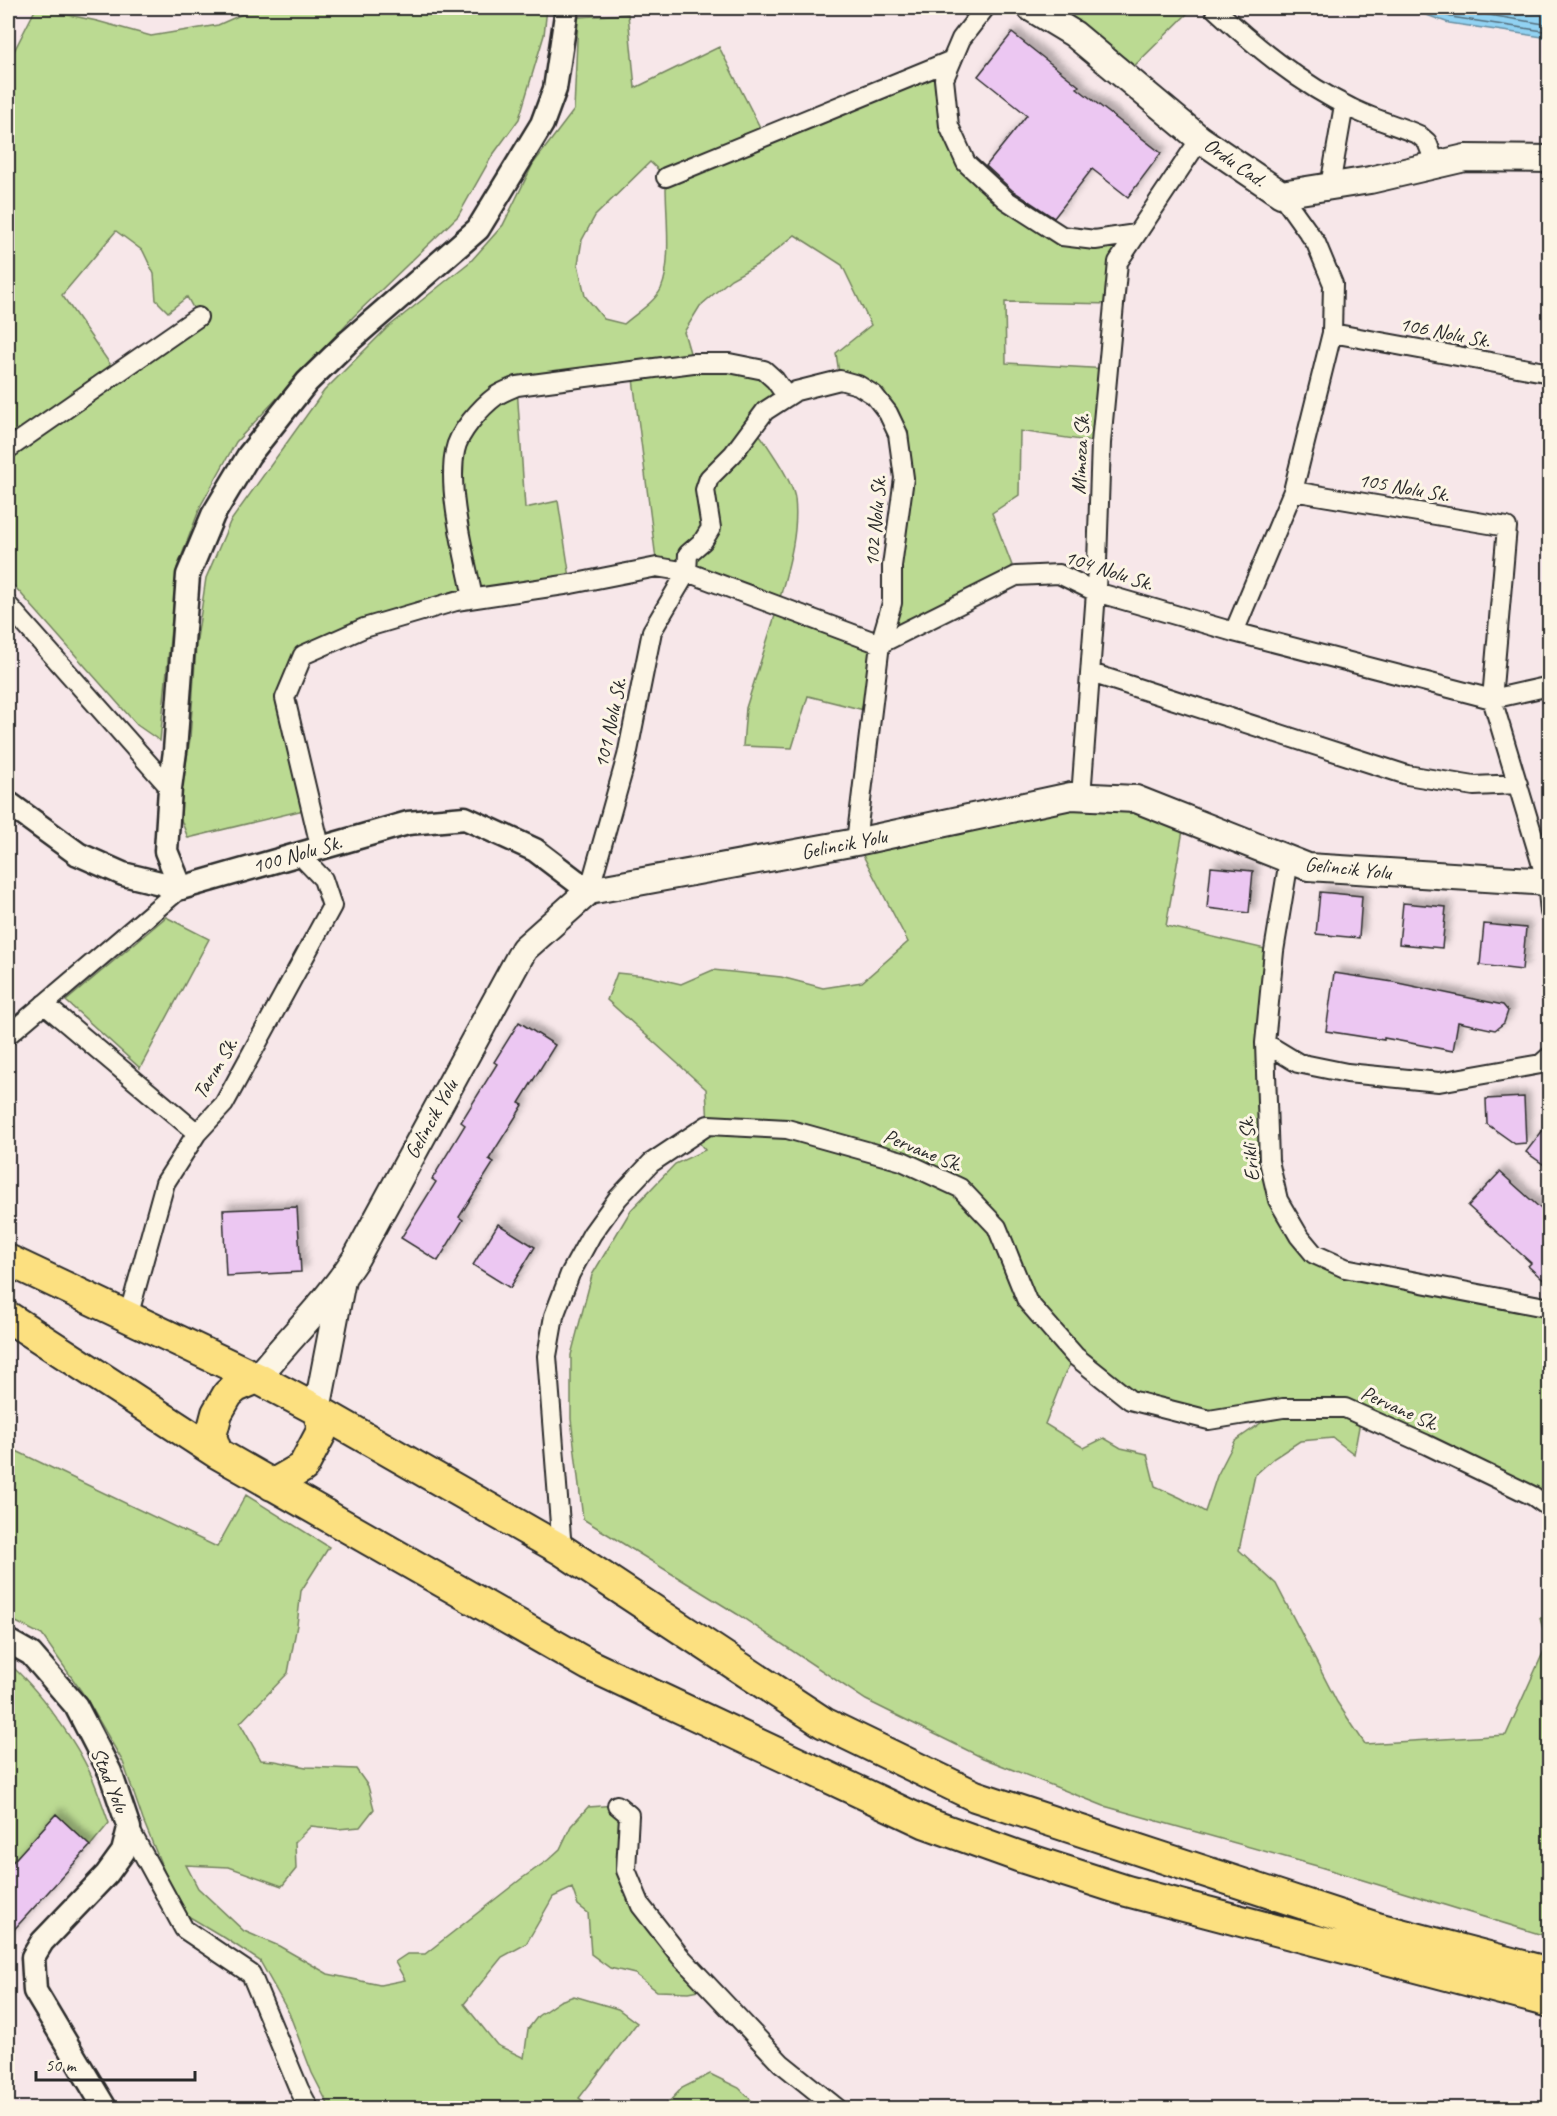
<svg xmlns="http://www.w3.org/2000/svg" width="1557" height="2116" viewBox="0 0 1557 2116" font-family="Caveat,sans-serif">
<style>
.green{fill:#bbda92;stroke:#73825e;stroke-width:1.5;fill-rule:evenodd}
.water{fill:#91d2f2;stroke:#688fa2;stroke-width:1.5}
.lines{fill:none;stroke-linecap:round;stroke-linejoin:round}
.shore{stroke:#546e7b;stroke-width:1.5}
.building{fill:#ecc7f2;stroke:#2b2b2b;stroke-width:1.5;filter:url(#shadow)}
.minor-casing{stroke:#2b2b2b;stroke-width:22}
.tertiary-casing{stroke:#2b2b2b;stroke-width:27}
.secondary-casing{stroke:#2b2b2b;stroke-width:30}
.trunk-casing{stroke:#2b2b2b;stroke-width:34}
.minor{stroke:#fcf5e5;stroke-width:18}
.tertiary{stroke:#fcf5e5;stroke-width:22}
.secondary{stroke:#fcf5e5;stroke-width:26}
.trunk{stroke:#fce080;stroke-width:30}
.labels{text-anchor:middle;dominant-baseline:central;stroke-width:6;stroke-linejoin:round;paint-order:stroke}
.street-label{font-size:21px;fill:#2b2b2b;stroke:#fcf5e5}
</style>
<defs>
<filter id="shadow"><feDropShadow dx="5.5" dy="-5.5" stdDeviation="3" flood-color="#0004"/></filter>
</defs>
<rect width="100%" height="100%" fill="#f7e7e9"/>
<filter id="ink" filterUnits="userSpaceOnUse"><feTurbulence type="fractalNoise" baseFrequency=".0167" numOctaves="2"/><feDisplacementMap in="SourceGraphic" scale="12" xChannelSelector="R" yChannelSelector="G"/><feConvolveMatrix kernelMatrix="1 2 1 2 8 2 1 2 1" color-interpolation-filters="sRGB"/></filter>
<g filter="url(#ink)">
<path class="green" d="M 36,8 L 97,21 L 151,36 L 218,25 L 256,8 L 547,8 L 544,35 L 519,119 L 492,156 L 458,216 L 353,317 L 236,442 L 201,505 L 177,568 L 160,741 L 137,725 L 8,579 L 8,63 ZM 116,231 L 143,251 L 154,274 L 156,300 L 168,312 L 187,297 L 198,317 L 117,374 L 62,295 Z
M 1031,8 L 1193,8 L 1124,76 Z
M 628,14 L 635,88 L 719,47 L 765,137 L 952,60 L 944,79 L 966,163 L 1062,236 L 1136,234 L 1114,304 L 1005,302 L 1006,363 L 1108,369 L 1101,443 L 1020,431 L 1019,495 L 992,513 L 1016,576 L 880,644 L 872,712 L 808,696 L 792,748 L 743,746 L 746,708 L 778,606 L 657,567 L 632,371 L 517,387 L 525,508 L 558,501 L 571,584 L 456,601 L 303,655 L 285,698 L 312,808 L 188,838 L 178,812 L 190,739 L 196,646 L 206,578 L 230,522 L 324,391 L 387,328 L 471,261 L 503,225 L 533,164 L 574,110 L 578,17 ZM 650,162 L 666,177 C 665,208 673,262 661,289 C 654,303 635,314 624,324 L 604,319 L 585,296 L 578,264 L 582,240 L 595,216 ZM 795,235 L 842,265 L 871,325 L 836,353 L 840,380 L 888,413 L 904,478 L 880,644 L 778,605 C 787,571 799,535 795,499 C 793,481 765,441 753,426 L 787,397 L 775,380 L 693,363 L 684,332 L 700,306 L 731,279 L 760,263 Z
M 1071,796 L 1185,819 L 1166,926 L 1274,951 L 1265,1043 L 1279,1200 L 1314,1254 L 1549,1308 L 1549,1514 L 1361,1416 L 1354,1454 L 1333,1438 L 1300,1441 L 1274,1458 L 1255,1475 L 1239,1550 L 1276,1584 L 1337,1702 L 1365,1744 L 1506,1735 L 1547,1644 L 1540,1618 L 1549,1618 L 1549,1937 L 1317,1866 L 1104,1806 L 983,1758 L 866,1700 L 737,1614 L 583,1519 L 571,1419 L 571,1355 L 592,1275 L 631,1210 L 675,1164 L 705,1150 L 693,1135 L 708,1125 L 706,1089 L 607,1000 L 617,973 L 647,976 L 681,984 L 713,970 L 781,977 L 823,988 L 862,982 L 908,942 L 856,842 ZM 1075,1356 L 1130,1400 L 1209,1420 L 1281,1409 L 1235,1441 L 1217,1476 L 1205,1512 L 1181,1498 L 1155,1486 L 1147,1454 L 1121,1448 L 1104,1438 L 1084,1448 L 1045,1424 L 1065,1373 Z
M 166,917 L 209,939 L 140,1068 L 66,1001 Z
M 8,1447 L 217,1547 L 246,1495 L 329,1547 L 301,1591 L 297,1625 L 288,1673 L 240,1723 L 261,1760 L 275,1761 L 306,1767 L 356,1769 L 368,1786 L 374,1809 L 360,1827 L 338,1829 L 311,1826 L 295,1842 L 296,1869 L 282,1886 L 229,1867 L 186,1865 L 198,1888 L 244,1931 L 279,1946 L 328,1974 L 380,1985 L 405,1980 L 395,1962 L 407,1954 L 425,1954 L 521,1879 L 548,1860 L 560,1849 L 571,1826 L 588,1807 L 617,1805 L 629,1815 L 626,1870 L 710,1988 L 689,1992 L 657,1991 L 635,1974 L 610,1968 L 591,1954 L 588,1913 L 578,1905 L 572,1888 L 553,1897 L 526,1944 L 502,1957 L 464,2004 L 497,2045 L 524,2058 L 528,2029 L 538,2016 L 560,2001 L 574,1996 L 618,2009 L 637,2023 L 579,2098 L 593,2108 L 330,2108 L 312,2073 L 289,2013 L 260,1961 L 225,1938 L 183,1913 L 173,1893 L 143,1820 L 123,1762 L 86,1698 L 42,1635 L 8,1618 Z
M 8,1663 C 36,1686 76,1741 91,1775 C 98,1790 103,1807 109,1823 L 90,1846 L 56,1814 L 8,1867 Z
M 710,2074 L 739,2088 L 759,2108 L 663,2108 L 682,2088 Z"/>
<path class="water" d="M 1407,8 L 1549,8 L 1549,38 L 1449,23 Z"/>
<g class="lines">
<path class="shore" d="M 1425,8 L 1451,17 L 1550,32
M 1447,8 L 1550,25"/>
</g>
<path class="building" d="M 1012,33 L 1079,86 L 1077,88 L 1161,153 L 1128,197 L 1092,169 L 1054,218 L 1013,191 L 986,166 L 1027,115 L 978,76 Z
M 1211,867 L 1253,871 L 1249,913 L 1207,908 Z
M 1320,892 L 1362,896 L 1359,938 L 1316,934 Z
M 1403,903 L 1446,907 L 1442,948 L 1399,944 Z
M 1484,924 L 1526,928 L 1522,970 L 1480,965 Z
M 1334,973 L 1393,982 L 1503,1005 L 1508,1011 L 1504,1023 L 1495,1030 L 1458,1022 L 1453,1051 L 1384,1038 L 1384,1040 L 1326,1031 Z
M 519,1022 L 555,1045 L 519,1103 L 523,1105 L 489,1159 L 494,1162 L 459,1217 L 463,1220 L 438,1261 L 401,1238 L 436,1182 L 432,1179 L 465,1125 L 461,1122 L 497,1064 L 494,1062 Z
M 1524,1097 L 1526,1143 L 1515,1144 L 1487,1124 L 1486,1099 Z
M 1550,1121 L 1550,1169 L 1526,1152 Z
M 1500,1172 L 1550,1217 L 1550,1286 L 1528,1266 L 1531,1263 L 1468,1206 Z
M 297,1207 L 301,1272 L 226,1276 L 223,1210 Z
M 498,1224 L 535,1247 L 510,1288 L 473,1265 Z
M 56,1814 L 90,1846 L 8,1936 L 8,1867 Z"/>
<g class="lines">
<defs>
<path id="minor" d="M 985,8 L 961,39 L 944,79 L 949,126 L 966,163 L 1006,200 L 1062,236 L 1095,240 L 1136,234
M 1214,8 C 1255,46 1299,83 1351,108 C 1372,119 1397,125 1419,135 L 1427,142 L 1436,165
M 666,177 L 952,60
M 1330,186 L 1344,105
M 1332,333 L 1550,373
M 8,449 L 198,317
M 1293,491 L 1507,527 L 1492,699 L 1547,882 L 1550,912
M 473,598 C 465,556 447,493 455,451 C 458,433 481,407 496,396 C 502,392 510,389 517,386 L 693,363 L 729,363 L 764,370 L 775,380 L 787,397
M 8,605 L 170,788
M 1234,632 L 1293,491 L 1332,333 L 1333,284 L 1316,243 L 1281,194
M 880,644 L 1016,576 L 1059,574 L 1096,592 L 1234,632 L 1492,699 L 1550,686
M 1091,673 L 1407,775 L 1474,786 L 1518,784
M 1081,797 L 1096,592 L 1101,443 L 1118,262 L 1200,139
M 320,846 L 285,698 L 303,655 L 364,628 L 456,601 L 571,584 L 657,567 L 687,572 L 880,644
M 1289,860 L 1274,951 L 1265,1043 L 1269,1161 L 1278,1200 L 1299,1236 L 1314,1254 L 1345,1268 L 1550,1308
M 589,891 L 627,756 L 652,631 L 687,572 L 688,554 L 703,541 L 711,528 L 705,490 L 709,478 L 733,454 L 765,411 L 796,391 L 840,380 L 858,385 L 874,395 L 888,413 L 898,434 L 904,478 L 892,566 L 892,603 L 880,644 L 856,842
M 44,1004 L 197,1133
M 8,1035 L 181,888
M 1265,1043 L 1298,1063 L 1347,1073 L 1439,1082 L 1541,1064 L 1550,1056
M 128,1317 L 165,1183 L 197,1133 L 224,1104 L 332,906 L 323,879 L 299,854
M 562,1550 L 547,1356 L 554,1316 L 570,1274 L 592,1234 L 618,1198 L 651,1163 L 708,1125 L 787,1129 L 902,1161 L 960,1188 L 997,1227 L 1027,1301 L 1075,1356 L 1130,1400 L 1209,1420 L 1283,1408 L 1345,1408 L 1425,1444 L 1533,1496 L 1550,1508
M 617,1805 L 629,1815 L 626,1870 L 641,1906 L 680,1956 L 781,2063 L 837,2108
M 129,1828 L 184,1929 L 251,1974 L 299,2089 L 309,2108"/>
<path id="tertiary" d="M 8,803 L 78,854 L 123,874 L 181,888 L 408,823 L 465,818 L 535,850 L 589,891
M 181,888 L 166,851 L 170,788 L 175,751 L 188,575 L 213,515 L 249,455 L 307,382 L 348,342 L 478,229 L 542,124 L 555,89 L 567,8
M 8,1641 L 31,1654 L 76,1706 L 110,1772 L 129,1828 L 123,1852 L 107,1874 L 42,1942 L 33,1957 L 35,1991 L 105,2108"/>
<path id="secondary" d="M 1031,8 L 1074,34 L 1200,139 L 1281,194 L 1370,180 L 1465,158 L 1550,159
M 257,1378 C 289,1338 327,1302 356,1258 L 524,949 L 589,891 L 856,842 L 1071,796 L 1136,799 L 1308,867 L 1550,882
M 317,1410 L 342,1280"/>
<path id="trunk" d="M 8,1260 L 257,1378 L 317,1410 L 562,1550 L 824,1723 L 975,1796 L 1377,1928 L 1550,1973
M 8,1317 L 217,1453 L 589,1665 L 926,1823 L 1018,1856 L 1127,1891 L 1550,2002
M 217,1453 L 211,1436 L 217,1413 L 228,1394 L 236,1387 L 257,1378
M 272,1485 L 303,1467 L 321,1433 L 322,1423 L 317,1410"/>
</defs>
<use href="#minor" class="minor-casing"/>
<use href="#tertiary" class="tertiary-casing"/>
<use href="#secondary" class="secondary-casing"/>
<use href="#trunk" class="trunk-casing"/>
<use href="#minor" class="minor"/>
<use href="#tertiary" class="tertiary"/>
<use href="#secondary" class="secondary"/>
<use href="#trunk" class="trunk"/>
</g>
</g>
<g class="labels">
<g class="street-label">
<text transform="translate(1235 162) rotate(35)">Ordu Cad.</text>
<text transform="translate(1445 332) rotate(11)">106 Nolu Sk.</text>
<text transform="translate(1080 454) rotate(-87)">Mimoza Sk.</text>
<text transform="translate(1404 487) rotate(10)">105 Nolu Sk.</text>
<text transform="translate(875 521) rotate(-85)">102 Nolu Sk.</text>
<text transform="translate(1109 570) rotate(18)">104 Nolu Sk.</text>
<text transform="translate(610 723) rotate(-78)">101 Nolu Sk.</text>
<text transform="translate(844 844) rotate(-11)">Gelincik Yolu</text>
<text transform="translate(297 854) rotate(-16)">100 Nolu Sk.</text>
<text transform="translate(1348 868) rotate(6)">Gelincik Yolu</text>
<text transform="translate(215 1068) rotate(-59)">Tarım Sk.</text>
<text transform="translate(431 1119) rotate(-61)">Gelincik Yolu</text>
<text transform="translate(1249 1149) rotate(-96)">Erikli Sk.</text>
<text transform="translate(923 1150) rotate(22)">Pervane Sk.</text>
<text transform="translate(1400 1408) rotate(24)">Pervane Sk.</text>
<text transform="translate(110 1780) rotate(68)">Stad Yolu</text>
</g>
</g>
<rect width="1557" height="2116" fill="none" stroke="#fcf5e5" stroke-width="30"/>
<rect x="15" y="15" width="1527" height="2086" fill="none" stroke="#2b2b2b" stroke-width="2" filter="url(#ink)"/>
<path d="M36 2071v9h159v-9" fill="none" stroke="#2b2b2b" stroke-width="3"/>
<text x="45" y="2071" font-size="18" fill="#2b2b2b" stroke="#fcf5e5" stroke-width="4.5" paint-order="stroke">50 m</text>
</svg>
